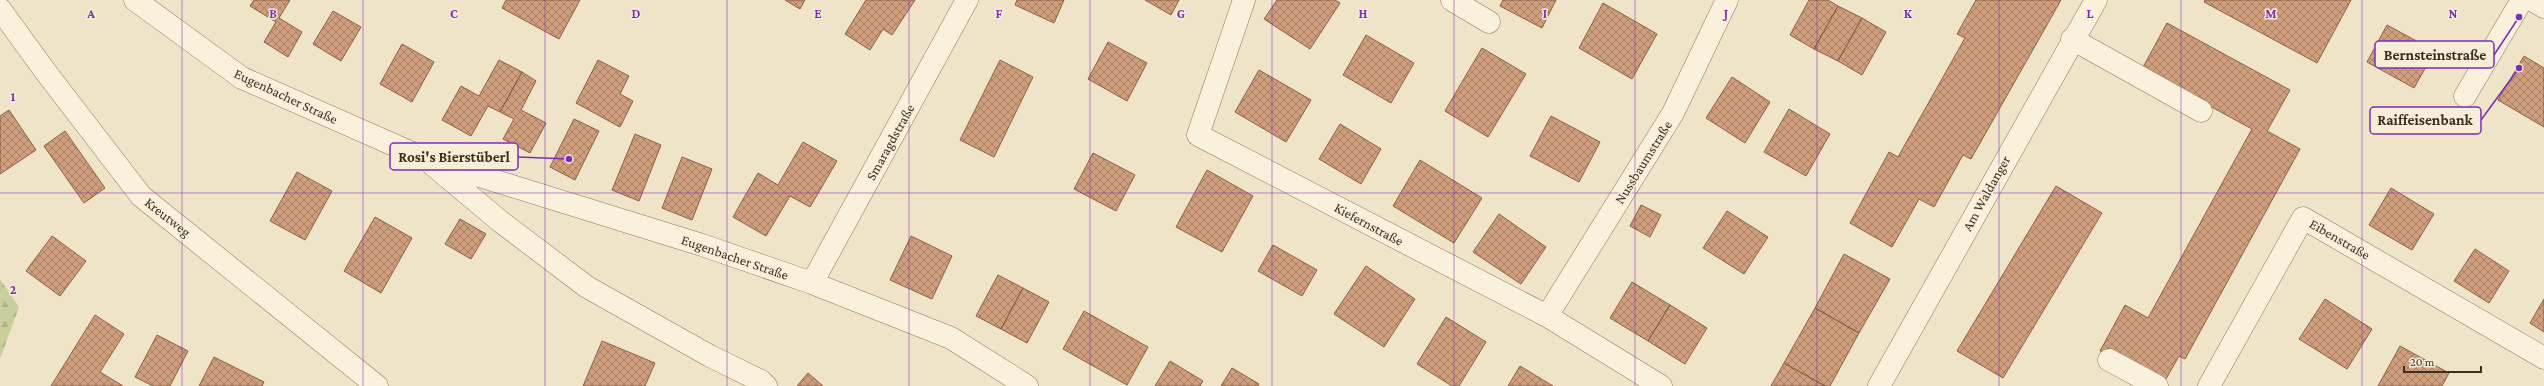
<svg xmlns="http://www.w3.org/2000/svg" width="2544" height="386" viewBox="0 0 2544 386" font-family="'Crimson Pro',serif">
<style>
.forest{fill:url(#forest-firs)}
.building{fill:url(#building-cross-hatch);stroke:#8d5f41}
.lines{fill:none;stroke-linecap:round;stroke-linejoin:round}
.minor-casing{stroke:#8d765c;stroke-width:23}
.minor{stroke:#faf1dc;stroke-width:22}
.grid{fill:none;stroke:#7b2cbf;stroke-width:1;stroke-opacity:0.55}
.labels{text-anchor:middle;dominant-baseline:central;stroke-width:3;stroke-linejoin:round;paint-order:stroke}
.street-label{font-size:14px;fill:#3d2e20;stroke:#f7eed8}
.grid-label{font-size:13px;text-anchor:middle;font-weight:bold;fill:#7b2cbf;stroke:#f7eed8;stroke-width:3;stroke-linejoin:round;paint-order:stroke}
.leader{fill:none;stroke:#7b2cbf;stroke-width:1.5}
.callout-dot{fill:#7b2cbf;stroke:#f7eed8;stroke-width:1.5}
.callout{fill:#f7eed8;stroke:#7b2cbf;stroke-width:1.5}
.callout-label{font-size:15px;text-anchor:middle;font-weight:bold;fill:#3d2e20}
</style>
<defs>
<pattern id="forest-firs" width="22" height="20" patternUnits="userSpaceOnUse"><rect width="22" height="20" fill="#c9cf9b"/><path d="M5 1l3.5 6h-7zM16 11l3.5 6h-7z" fill="#aeb285"/></pattern>
<pattern id="building-cross-hatch" width="8" height="8" patternUnits="userSpaceOnUse"><rect width="8" height="8" fill="#cf9f7d"/><path d="M0 0l8 8M0 8l8-8" fill="none" stroke="#a98266"/></pattern>
</defs>
<rect width="100%" height="100%" fill="#f0e4c8"/>
<path class="forest" d="M 0,279 L 19,307 L 0,359 Z"/>
<path class="building" d="M 254,0 L 290,0 L 279,18 L 302,32 L 288,57 L 264,42 L 276,22 L 250,6 Z
M 506,0 L 580,0 L 559,39 L 502,8 Z
M 785,0 L 805,0 L 800,9 Z
M 866,0 L 915,0 L 892,35 L 883,29 L 870,50 L 845,34 Z
M 1017,0 L 1064,0 L 1054,23 L 1015,5 Z
M 1145,0 L 1179,0 L 1171,15 Z
M 1277,0 L 1335,0 L 1340,3 L 1310,49 L 1264,19 Z
M 1503,0 L 1556,0 L 1542,28 L 1500,6 Z
M 1809,0 L 1828,0 L 1838,6 L 1814,49 L 1790,35 Z
M 1976,0 L 2061,0 L 1971,159 L 1963,155 L 1934,207 L 1919,199 L 1892,247 L 1850,223 L 1889,152 L 1898,157 L 1965,38 L 1957,34 Z
M 2205,0 L 2351,0 L 2317,63 L 2204,2 Z
M 1603,3 L 1657,34 L 1632,79 L 1579,48 Z
M 1838,6 L 1862,18 L 1838,61 L 1814,49 Z
M 333,11 L 361,27 L 341,61 L 313,44 Z
M 1862,18 L 1886,32 L 1862,75 L 1838,61 Z
M 2167,23 L 2290,90 L 2267,131 L 2300,149 L 2185,359 L 2179,356 L 2162,386 L 2100,351 L 2125,305 L 2148,318 L 2252,129 L 2142,69 Z
M 2387,25 L 2435,51 L 2414,88 L 2367,62 Z
M 1366,35 L 1414,63 L 1391,103 L 1343,75 Z
M 1108,42 L 1147,63 L 1127,101 L 1088,79 Z
M 402,44 L 434,62 L 412,102 L 380,84 Z
M 1482,48 L 1526,74 L 1488,137 L 1445,111 Z
M 2524,56 L 2544,68 L 2544,127 L 2498,100 Z
M 499,60 L 522,72 L 500,112 L 488,106 L 471,136 L 442,120 L 461,86 L 479,96 Z
M 598,60 L 629,76 L 620,94 L 633,101 L 620,127 L 576,103 Z
M 1000,60 L 1033,77 L 994,157 L 960,140 Z
M 1259,70 L 1311,100 L 1286,142 L 1235,112 Z
M 522,72 L 536,81 L 521,110 L 546,123 L 530,153 L 503,139 L 514,119 L 500,112 Z
M 1732,77 L 1770,102 L 1745,143 L 1706,118 Z
M 1789,109 L 1830,134 L 1806,176 L 1764,152 Z
M 9,110 L 36,150 L 0,174 L 0,116 Z
M 1551,116 L 1600,142 L 1579,182 L 1530,156 Z
M 574,119 L 599,131 L 575,180 L 550,167 Z
M 1340,124 L 1381,149 L 1361,184 L 1319,159 Z
M 65,131 L 105,188 L 84,203 L 44,146 Z
M 635,134 L 661,145 L 639,201 L 612,190 Z
M 803,142 L 837,161 L 810,207 L 790,196 L 766,236 L 733,217 L 758,173 L 778,185 Z
M 1093,153 L 1135,175 L 1116,211 L 1074,189 Z
M 682,157 L 712,169 L 692,220 L 662,208 Z
M 1420,160 L 1482,198 L 1454,243 L 1393,206 Z
M 1207,170 L 1253,196 L 1222,252 L 1176,227 Z
M 297,172 L 332,191 L 305,240 L 270,221 Z
M 2056,186 L 2102,213 L 2003,378 L 1957,351 Z
M 2391,188 L 2434,214 L 2412,250 L 2369,225 Z
M 1641,205 L 1661,215 L 1650,237 L 1630,226 Z
M 1727,211 L 1768,237 L 1744,274 L 1703,248 Z
M 1499,214 L 1546,247 L 1521,284 L 1473,252 Z
M 375,217 L 412,238 L 381,293 L 344,271 Z
M 460,219 L 486,234 L 471,259 L 445,244 Z
M 52,236 L 86,261 L 60,296 L 26,271 Z
M 911,236 L 952,256 L 932,299 L 890,280 Z
M 1273,245 L 1317,270 L 1302,296 L 1258,271 Z
M 2475,249 L 2509,271 L 2489,303 L 2454,281 Z
M 1844,254 L 1890,279 L 1859,333 L 1815,308 Z
M 1366,266 L 1415,299 L 1384,347 L 1334,314 Z
M 998,275 L 1023,288 L 1001,329 L 976,316 Z
M 1632,282 L 1670,305 L 1648,341 L 1610,318 Z
M 1023,288 L 1049,302 L 1027,343 L 1001,329 Z
M 2325,299 L 2372,329 L 2347,369 L 2299,339 Z
M 2544,299 L 2544,332 L 2530,323 Z
M 1670,305 L 1707,328 L 1685,364 L 1648,341 Z
M 1815,308 L 1859,333 L 1830,386 L 1825,386 L 1784,363 Z
M 1084,311 L 1148,347 L 1127,385 L 1063,349 Z
M 95,315 L 124,334 L 100,372 L 123,386 L 51,386 Z
M 1446,317 L 1486,342 L 1459,386 L 1452,386 L 1417,364 Z
M 157,335 L 188,351 L 170,386 L 153,386 L 135,377 Z
M 602,341 L 655,363 L 645,386 L 583,386 Z
M 2400,346 L 2449,373 L 2442,386 L 2378,386 Z
M 214,357 L 264,382 L 262,386 L 199,386 Z
M 1170,361 L 1203,381 L 1200,386 L 1155,386 Z
M 1784,363 L 1825,386 L 1771,386 Z
M 1520,366 L 1553,386 L 1508,386 Z
M 1232,368 L 1259,384 L 1258,386 L 1221,386 Z
M 808,373 L 823,386 L 797,386 Z"/>
<g class="lines">
<defs>
<path id="minor" d="M 135,0 L 242,78 L 428,160 L 702,245 L 812,283 L 951,338 L 1027,386
M 1244,0 L 1198,135 L 1547,316 L 1661,386
M 1452,0 L 1489,22
M 2532,0 L 2544,7
M 0,9 L 45,71 L 141,196 L 377,386
M 2072,39 L 2201,111
M 2465,96 L 2522,0
M 433,165 L 501,222 L 587,287 L 710,356 L 761,381 L 766,386
M 812,283 L 967,0
M 1547,316 L 1673,113 L 1727,0
M 2109,360 L 2157,386
M 1879,386 L 2096,0
M 2209,386 L 2303,218 L 2544,358"/>
</defs>
<use href="#minor" class="minor-casing"/>
<use href="#minor" class="minor"/>
</g>
<path class="grid" d="M 182,0 L 182,386M 363,0 L 363,386M 545,0 L 545,386M 727,0 L 727,386M 909,0 L 909,386M 1090,0 L 1090,386M 1272,0 L 1272,386M 1454,0 L 1454,386M 1635,0 L 1635,386M 1817,0 L 1817,386M 1999,0 L 1999,386M 2181,0 L 2181,386M 2362,0 L 2362,386M 0,193 L 2544,193"/>
<g class="labels">
<g class="street-label">
<text transform="translate(286 96) rotate(25)">Eugenbacher Straße</text>
<text transform="translate(890 142) rotate(-61)">Smaragdstraße</text>
<text transform="translate(1643 162) rotate(-58)">Nussbaumstraße</text>
<text transform="translate(1986 193) rotate(-61)">Am Waldanger</text>
<text transform="translate(168 217) rotate(38)">Kreutweg</text>
<text transform="translate(1369 224) rotate(28)">Kiefernstraße</text>
<text transform="translate(2340 239) rotate(30)">Eibenstraße</text>
<text transform="translate(735 257) rotate(19)">Eugenbacher Straße</text>
</g>
</g>
<g class="grid-label">
<text x="91" y="18">A</text>
<text x="273" y="18">B</text>
<text x="454" y="18">C</text>
<text x="636" y="18">D</text>
<text x="818" y="18">E</text>
<text x="999" y="18">F</text>
<text x="1181" y="18">G</text>
<text x="1363" y="18">H</text>
<text x="1545" y="18">I</text>
<text x="1726" y="18">J</text>
<text x="1908" y="18">K</text>
<text x="2090" y="18">L</text>
<text x="2271" y="18">M</text>
<text x="2453" y="18">N</text>
<text x="13" y="101">1</text>
<text x="13" y="294">2</text>
</g>
<path class="leader" d="M2519 17L2494 55M2519 68L2481 120M569 159L518 157"/>
<g class="callout-dot">
<circle cx="2519" cy="17" r="4"/>
<circle cx="2519" cy="68" r="4"/>
<circle cx="569" cy="159" r="4"/>
</g>
<g class="callout">
<rect x="2375" y="41" width="119" height="27" rx="4"/>
<rect x="2370" y="107" width="111" height="27" rx="4"/>
<rect x="390" y="143" width="128" height="27" rx="4"/>
</g>
<g class="callout-label">
<text x="2435" y="60">Bernsteinstraße</text>
<text x="2425" y="125">Raiffeisenbank</text>
<text x="454" y="162">Rosi's Bierstüberl</text>
</g>
<path d="M2404 366v6h77v-6" fill="none" stroke="#3d2e20" stroke-width="2"/>
<text x="2410" y="366" font-size="12" fill="#3d2e20" stroke="#f7eed8" stroke-width="3" paint-order="stroke">20 m</text>
</svg>
